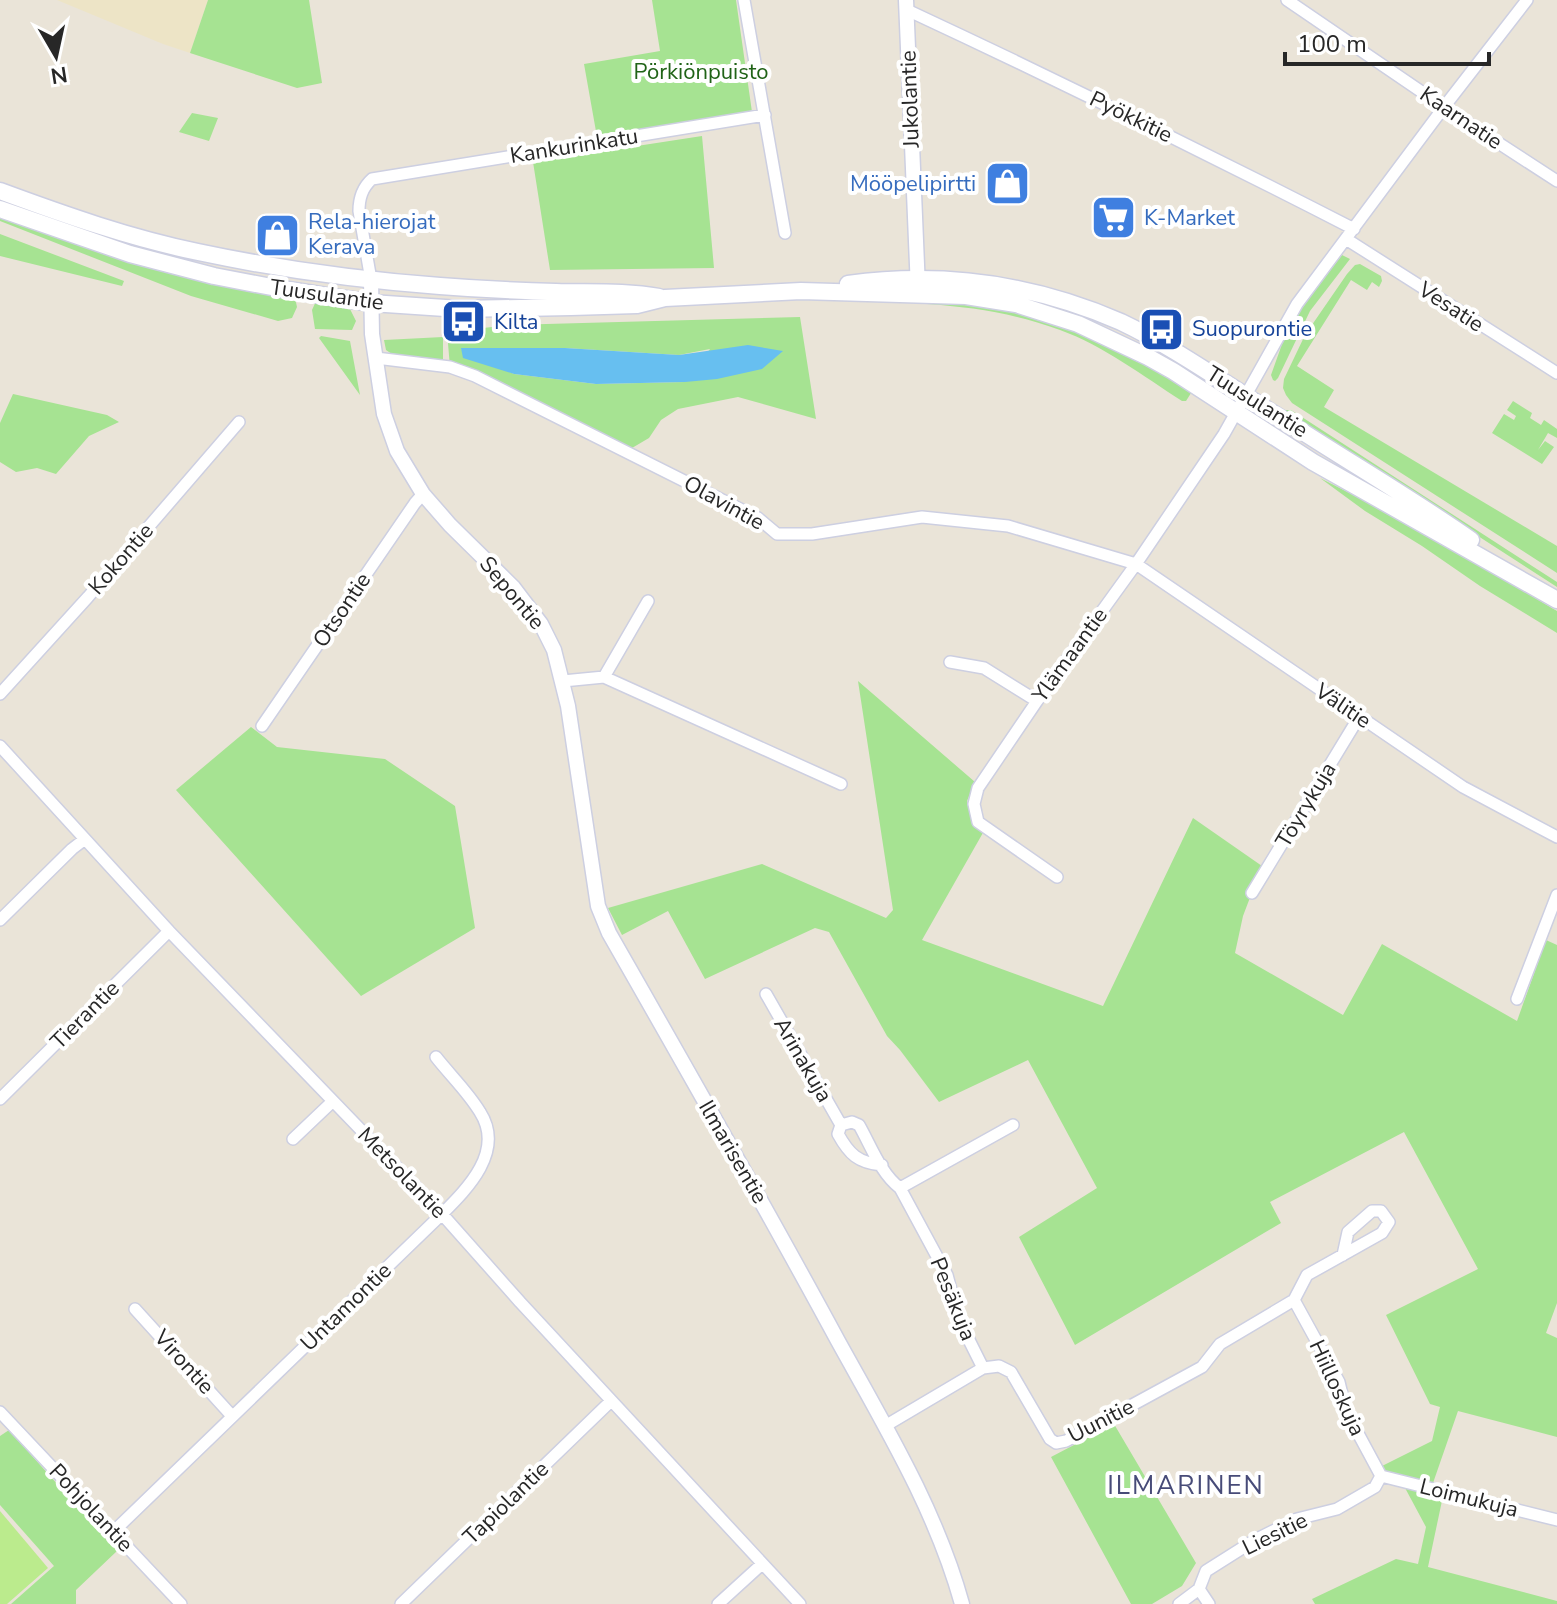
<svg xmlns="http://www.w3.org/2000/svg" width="1557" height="1604" viewBox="0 0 1557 1604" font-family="'Nunito Sans',sans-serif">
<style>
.education{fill:#ede4c6}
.green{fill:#a6e392;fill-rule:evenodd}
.pitch{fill:#bbeb8d}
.water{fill:#67bff0}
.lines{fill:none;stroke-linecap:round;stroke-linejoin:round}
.minor-casing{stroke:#cdcfe1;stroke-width:14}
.tertiary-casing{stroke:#cdcfe1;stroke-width:17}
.secondary-casing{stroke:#cdcfe1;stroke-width:19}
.minor{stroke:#fff;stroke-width:11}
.tertiary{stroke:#fff;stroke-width:14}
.secondary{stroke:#fff;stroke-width:16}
.labels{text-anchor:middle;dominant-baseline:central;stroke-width:8;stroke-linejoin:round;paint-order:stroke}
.park-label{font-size:22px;fill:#206317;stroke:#fff}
.street-label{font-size:22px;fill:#272727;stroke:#fff}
.shop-label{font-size:22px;fill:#366cbe;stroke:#fff;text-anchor:start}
.transit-label{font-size:22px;fill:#164399;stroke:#fff;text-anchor:start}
.quarter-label{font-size:26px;letter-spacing:2px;fill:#474b78;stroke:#fff}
</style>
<rect width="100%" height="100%" fill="#eae4d8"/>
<path class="education" d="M 57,0 L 208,0 L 190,53 L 163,44 Z"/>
<path class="green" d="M 208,0 L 309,0 L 322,83 L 297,88 L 190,53 Z
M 652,0 L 736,0 L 752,112 L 597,137 L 584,64 L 660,51 Z
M 192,113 L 218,118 L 209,141 L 179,132 Z
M 702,136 L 714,268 L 550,270 L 533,162 Z
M 0,214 L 295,298 L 297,307 L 292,318 L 278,321 L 191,296 L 0,221 Z
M 0,234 L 124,281 L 122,286 L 0,256 Z
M 1342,255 L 1350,259 L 1310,311 L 1278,378 L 1275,381 L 1273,380 L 1271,375 L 1286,333 L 1303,305 Z
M 1360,264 L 1381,276 L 1382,281 L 1379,287 L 1372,282 L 1367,290 L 1351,280 L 1297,366 L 1334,390 L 1324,407 L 1557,546 L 1557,573 L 1292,403 L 1286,395 L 1283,388 L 1284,379 L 1305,335 L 1347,274 L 1355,265 Z
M 317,299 L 340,304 L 350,309 L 356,321 L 352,330 L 315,329 L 312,310 Z
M 931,301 C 989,305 1045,317 1100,339 C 1130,351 1164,374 1193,390 L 1186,401 L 1182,401 C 1143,376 1104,346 1060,330 C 1017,314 973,307 927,304 Z
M 800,317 L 816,419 L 738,397 L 678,409 L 661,420 L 649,438 L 632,448 L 475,376 L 450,367 L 447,332 L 510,325 ZM 565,348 L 679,355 L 710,349 L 685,382 L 596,384 L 514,374 L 461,349 Z
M 321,336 L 350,341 L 360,395 L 319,338 Z
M 443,337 L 443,359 C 422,360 404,364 386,350 L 384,340 Z
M 13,394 L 107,415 L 119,422 L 89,436 L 56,474 L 37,468 L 16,472 L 0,462 L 0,423 Z
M 1513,401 L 1532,413 L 1530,418 L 1541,425 L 1544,420 L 1557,429 L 1557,438 L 1548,433 L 1538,450 L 1545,441 L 1554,447 L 1542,464 L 1492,433 L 1504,414 L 1514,420 L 1516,416 L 1507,410 Z
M 1286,410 L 1291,410 L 1557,582 L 1557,587 L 1286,412 Z
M 1320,478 C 1401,518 1479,564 1557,611 L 1557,633 L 1480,586 L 1422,546 L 1365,511 Z
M 858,681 L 975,782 L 967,801 L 973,824 L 984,831 L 922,940 L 1103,1006 L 1193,818 L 1262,866 L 1243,916 L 1235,953 L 1343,1015 L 1382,944 L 1517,1021 L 1546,940 L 1557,945 L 1557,1303 L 1546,1333 L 1557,1338 L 1557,1437 L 1458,1411 L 1433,1483 L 1384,1473 L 1380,1467 L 1432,1441 L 1440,1407 L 1430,1404 L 1386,1315 L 1478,1269 L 1404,1132 L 1270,1202 L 1281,1223 L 1075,1345 L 1019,1237 L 1097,1188 L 1028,1060 L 939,1102 L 900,1050 L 887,1036 L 829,932 L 815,928 L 705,979 L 668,911 L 622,935 L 608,908 L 762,864 L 886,918 L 893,910 Z
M 251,727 L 277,747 L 385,759 L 455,806 L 475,928 L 361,996 L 176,790 Z
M 1114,1424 L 1196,1563 L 1182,1586 L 1152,1604 L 1131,1604 L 1051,1457 Z
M 9,1430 L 117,1551 L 76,1590 L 76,1604 L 11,1604 L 54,1566 L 0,1505 L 0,1436 Z
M 1404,1486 L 1443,1496 L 1428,1567 L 1557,1601 L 1557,1604 L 1315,1604 L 1312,1599 L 1396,1559 L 1418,1564 L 1426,1527 Z"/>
<path class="pitch" d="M 0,1511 L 48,1568 L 7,1604 L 0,1604 Z"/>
<path class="water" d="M 748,345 L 783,351 L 762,369 L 717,379 L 685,382 L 596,384 L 514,374 L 463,358 L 461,348 L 565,348 L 679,355 Z"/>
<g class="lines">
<defs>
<path id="minor" d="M 744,0 L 785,233
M 1287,0 L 1457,116 L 1557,181
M 907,10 C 1057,80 1206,153 1354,229
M 1346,239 L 1557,373
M 371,280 L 359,211 C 359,198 362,188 372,179 L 765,115
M 376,358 L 450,367 L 475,376 L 758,518 L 777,534 L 812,534 L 922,517 L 1008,526 L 1136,564 L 1463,787 L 1557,837
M 950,662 L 984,668 L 1037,701
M 604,677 L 648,601
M 563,681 L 604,677 L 841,784
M 0,694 L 88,597 L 239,422
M 262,726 L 415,503 L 423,494
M 0,746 L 169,931 L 442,1214 L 520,1302 L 800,1604
M 1057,877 L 978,822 L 974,804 L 978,788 L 1037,701 L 1136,564 L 1224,434 L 1297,304 L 1444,107 L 1527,0
M 1252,893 L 1359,717
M 0,920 L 72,849 L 85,839
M 766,994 L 841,1125
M 1517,999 L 1557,895
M 0,1099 L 169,931
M 293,1139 L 333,1101
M 882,1165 C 858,1163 849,1154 838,1134 L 841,1125 L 852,1122 L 859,1125 C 871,1146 881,1174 900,1188 L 947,1275 L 959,1320 L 983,1368
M 900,1188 L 1013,1125
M 1294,1300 L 1307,1275 L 1382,1233 L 1389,1222 L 1381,1211 L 1372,1211 L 1348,1232 L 1343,1255
M 1294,1300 L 1339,1382 L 1346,1411 L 1381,1476
M 135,1309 L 232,1416
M 0,1412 L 181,1604
M 885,1426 L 983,1368 L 999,1366 L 1011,1372 L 1050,1439 L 1056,1443 L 1066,1441 L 1202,1367 L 1220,1344 L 1294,1300
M 1381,1476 L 1557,1520
M 113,1532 L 442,1214 C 468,1188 505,1151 480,1112 C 468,1092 450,1075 436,1057
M 1199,1589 L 1209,1604
M 401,1604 L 611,1401
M 718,1604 L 762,1564
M 1179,1604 L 1199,1589 L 1206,1571 L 1255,1540 L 1297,1519 L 1337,1509 L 1375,1487 L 1381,1476"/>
<path id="tertiary" d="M 906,0 L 918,289
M 371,280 L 372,334 L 384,414 L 397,451 L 423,494 L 450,525 L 513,587 L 541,624 L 554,650 L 568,706 L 598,906 L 609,933 C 686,1068 764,1204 838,1341 C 885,1426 936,1510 962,1604"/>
<path id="secondary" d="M 0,191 C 65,215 130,238 198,252 C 278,269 359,280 440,286 C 478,289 517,291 556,292 C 590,293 625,291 659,297
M 0,209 L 130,254 L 214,276 L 282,289 L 371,303 L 460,309 L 571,307 L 637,305 L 665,298 L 801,291 L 966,296 L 1016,304 L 1078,324 L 1148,357 L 1173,371 L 1313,462 L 1557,600
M 848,284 C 942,271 1034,284 1121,322 C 1163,342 1202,368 1241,393 C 1261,406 1282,419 1303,432 C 1359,468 1417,502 1471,540"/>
</defs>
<use href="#minor" class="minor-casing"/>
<use href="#tertiary" class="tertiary-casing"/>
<use href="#secondary" class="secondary-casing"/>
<use href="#minor" class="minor"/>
<use href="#tertiary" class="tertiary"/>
<use href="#secondary" class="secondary"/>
</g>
<defs>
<symbol id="shop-square" viewBox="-11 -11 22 22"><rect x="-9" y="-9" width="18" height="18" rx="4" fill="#3f7fe0" stroke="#fff"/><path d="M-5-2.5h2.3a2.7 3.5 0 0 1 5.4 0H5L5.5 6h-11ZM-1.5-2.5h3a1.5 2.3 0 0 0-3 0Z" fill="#fff"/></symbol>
<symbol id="supermarket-square" viewBox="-11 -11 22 22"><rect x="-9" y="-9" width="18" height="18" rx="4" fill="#3f7fe0" stroke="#fff"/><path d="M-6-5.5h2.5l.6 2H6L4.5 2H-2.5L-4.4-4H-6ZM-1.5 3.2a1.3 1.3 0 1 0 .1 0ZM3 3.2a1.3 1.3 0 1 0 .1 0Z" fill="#fff"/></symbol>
<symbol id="bus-square" viewBox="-11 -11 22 22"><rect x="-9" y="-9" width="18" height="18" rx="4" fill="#1a4fb4" stroke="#fff"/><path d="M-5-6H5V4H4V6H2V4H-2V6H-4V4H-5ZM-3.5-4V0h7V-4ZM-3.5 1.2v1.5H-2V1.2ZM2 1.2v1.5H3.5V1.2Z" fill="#fff"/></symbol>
</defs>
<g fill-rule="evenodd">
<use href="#shop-square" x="982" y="158" width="51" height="51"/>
<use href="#supermarket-square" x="1088" y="192" width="51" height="51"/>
<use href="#shop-square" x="252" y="210" width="51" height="51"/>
<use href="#bus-square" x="438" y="296" width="51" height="51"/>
<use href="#bus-square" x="1136" y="304" width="51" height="51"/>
</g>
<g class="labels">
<g class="park-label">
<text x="701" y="72">Pörkiönpuisto</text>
</g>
<g class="street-label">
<text transform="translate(910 99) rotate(-92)">Jukolantie</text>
<text transform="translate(1131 117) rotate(26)">Pyökkitie</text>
<text transform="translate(1461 118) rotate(34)">Kaarnatie</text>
<text transform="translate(574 146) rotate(-9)">Kankurinkatu</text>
<text transform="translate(327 295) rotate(8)">Tuusulantie</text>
<text transform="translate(1451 307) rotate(33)">Vesatie</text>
<text transform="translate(1257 402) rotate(32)">Tuusulantie</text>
<text transform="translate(724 503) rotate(29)">Olavintie</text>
<text transform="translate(121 559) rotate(-49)">Kokontie</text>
<text transform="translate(512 593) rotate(50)">Sepontie</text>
<text transform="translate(342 610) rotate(-56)">Otsontie</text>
<text transform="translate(1070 655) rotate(-54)">Ylämaantie</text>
<text transform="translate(1343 706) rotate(34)">Välitie</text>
<text transform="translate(1306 805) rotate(-59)">Töyrykuja</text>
<text transform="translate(85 1015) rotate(-45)">Tierantie</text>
<text transform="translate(803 1060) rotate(60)">Arinakuja</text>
<text transform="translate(733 1152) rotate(60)">Ilmarisentie</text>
<text transform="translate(402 1173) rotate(46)">Metsolantie</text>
<text transform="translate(953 1299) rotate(68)">Pesäkuja</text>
<text transform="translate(346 1307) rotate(-44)">Untamontie</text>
<text transform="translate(184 1362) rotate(48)">Virontie</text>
<text transform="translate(1337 1388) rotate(65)">Hiilloskuja</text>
<text transform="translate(1101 1421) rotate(-27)">Uunitie</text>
<text transform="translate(1469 1498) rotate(14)">Loimukuja</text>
<text transform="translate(506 1503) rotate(-44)">Tapiolantie</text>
<text transform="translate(91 1508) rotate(47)">Pohjolantie</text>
<text transform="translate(1275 1534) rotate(-26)">Liesitie</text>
</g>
<g class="shop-label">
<text x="976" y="184" text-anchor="end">Mööpelipirtti</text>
<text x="1144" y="218">K-Market</text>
<text x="308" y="222">Rela-hierojat<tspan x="308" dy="25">Kerava</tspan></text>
</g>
<g class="transit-label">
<text x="494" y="322">Kilta</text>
<text x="1192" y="329">Suopurontie</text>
</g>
<g class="quarter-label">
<text x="1186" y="1485">ILMARINEN</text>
</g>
</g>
<g transform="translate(56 56) rotate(171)" stroke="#ffffff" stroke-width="6" paint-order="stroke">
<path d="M0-6L14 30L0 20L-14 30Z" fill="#272727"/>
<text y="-12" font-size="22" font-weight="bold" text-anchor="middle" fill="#272727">N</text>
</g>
<path d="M1285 52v12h204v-12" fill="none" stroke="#272727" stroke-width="4"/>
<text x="1297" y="52" font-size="24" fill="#272727" stroke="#ffffff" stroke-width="6" paint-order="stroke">100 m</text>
</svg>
